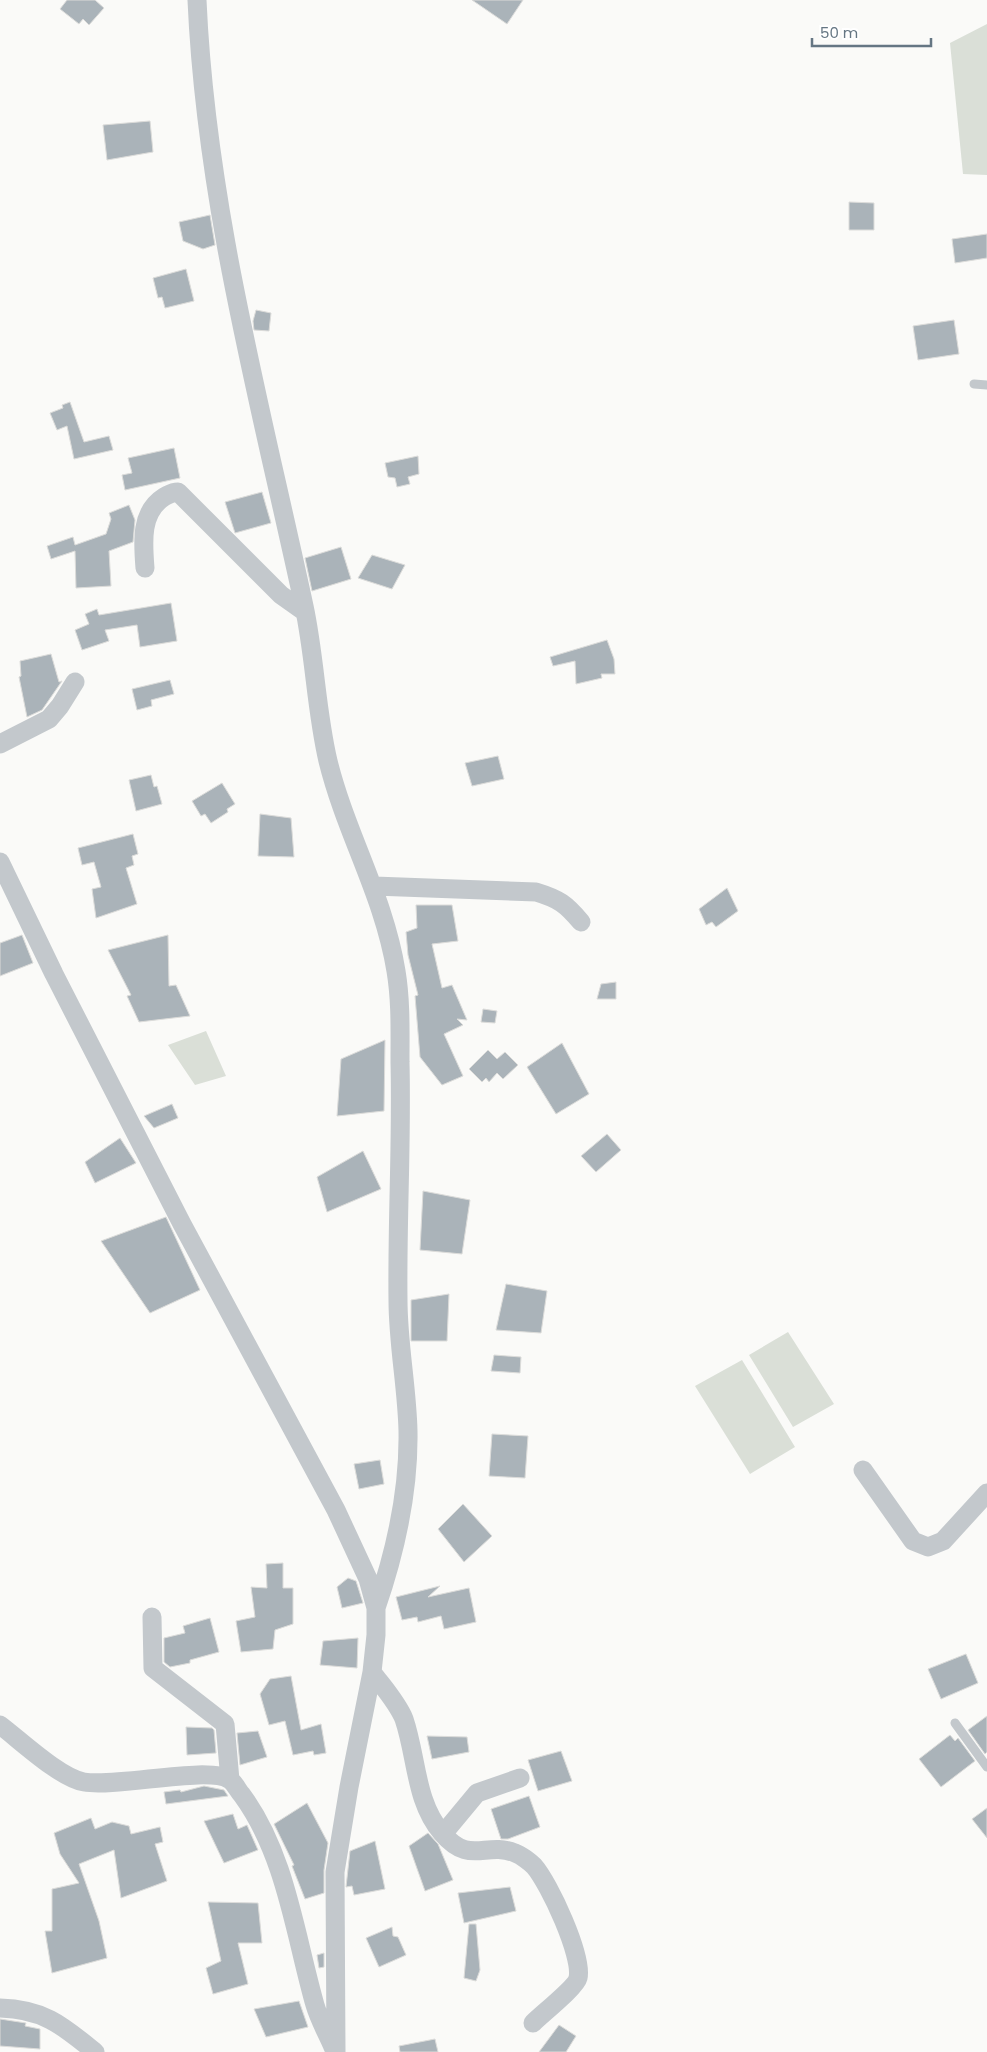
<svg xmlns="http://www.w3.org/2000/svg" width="987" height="2052" viewBox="0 0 987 2052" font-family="Poppins,sans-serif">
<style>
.green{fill:#dadfd7}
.building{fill:#aab3b9;stroke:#dcdcda}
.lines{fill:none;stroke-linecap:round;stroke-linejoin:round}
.service{stroke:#c3c8cc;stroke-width:9}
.minor{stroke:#c3c8cc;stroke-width:19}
</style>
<rect width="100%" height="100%" fill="#fafaf8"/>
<path class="green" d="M 987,24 L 987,175 L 963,174 L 950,43 Z
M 206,1031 L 226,1076 L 195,1085 L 168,1045 Z
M 788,1332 L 834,1404 L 793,1427 L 749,1355 Z
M 742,1360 L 795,1447 L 750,1474 L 695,1386 Z"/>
<path class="building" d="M 67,0 L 95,0 L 104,8 L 89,25 L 83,19 L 79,24 L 60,9 Z
M 472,0 L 523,0 L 507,24 Z
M 150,121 L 153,152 L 107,160 L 103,125 Z
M 849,202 L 874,203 L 874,230 L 849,230 Z
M 210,215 L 215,245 L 203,249 L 183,241 L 179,222 Z
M 987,234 L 987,258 L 955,263 L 952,239 Z
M 186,269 L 194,301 L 165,308 L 162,297 L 158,298 L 153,278 Z
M 256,310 L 271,313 L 269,331 L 254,330 L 253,321 Z
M 954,320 L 959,354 L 918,360 L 913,326 Z
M 70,402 L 84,442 L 109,436 L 113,450 L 74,459 L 67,426 L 57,430 L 50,413 L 63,408 L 62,405 Z
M 174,448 L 180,478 L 125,490 L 122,475 L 132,473 L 128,458 Z
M 418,456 L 419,474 L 408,477 L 410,484 L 397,487 L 395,478 L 388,477 L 385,463 Z
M 262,492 L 271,523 L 235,533 L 225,502 Z
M 129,505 L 135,520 L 133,542 L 109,551 L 111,586 L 76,588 L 75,551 L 51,559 L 47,546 L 73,537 L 75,545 L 106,534 L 111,519 L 109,513 Z
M 341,547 L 351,579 L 312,591 L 305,558 Z
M 372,555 L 405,565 L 392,589 L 358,578 Z
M 171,603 L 177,641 L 140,647 L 137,625 L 105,630 L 109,641 L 82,650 L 75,630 L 89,624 L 85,614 L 97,609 L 99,615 Z
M 607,640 L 614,659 L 615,674 L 601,674 L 602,678 L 576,684 L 575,661 L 553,666 L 550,657 Z
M 51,654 L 59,682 L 62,681 L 42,710 L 27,717 L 19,677 L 21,676 L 20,661 Z
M 170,680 L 174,694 L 151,700 L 152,706 L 137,710 L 132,689 Z
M 498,756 L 504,779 L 472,786 L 465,763 Z
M 151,775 L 154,787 L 157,786 L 162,804 L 136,811 L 129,780 Z
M 222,783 L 235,804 L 227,809 L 228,812 L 211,823 L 205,814 L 201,816 L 192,801 Z
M 260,814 L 291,818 L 294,857 L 258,856 Z
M 133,834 L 138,854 L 132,856 L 134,865 L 126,868 L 137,904 L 96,918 L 92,889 L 101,887 L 94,862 L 82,865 L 78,848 Z
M 727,888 L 738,911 L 716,927 L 712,922 L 706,925 L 699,909 Z
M 416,905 L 452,905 L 458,941 L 432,944 L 442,988 L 452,985 L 467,1020 L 457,1019 L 463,1025 L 444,1034 L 463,1076 L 442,1085 L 420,1057 L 415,996 L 418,995 L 408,955 L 406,932 L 417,928 Z
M 22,935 L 33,963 L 0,976 L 0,943 Z
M 168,935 L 169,986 L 176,985 L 190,1016 L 139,1022 L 127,996 L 131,995 L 108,950 Z
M 616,982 L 616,999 L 597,999 L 601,984 Z
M 483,1009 L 497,1011 L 495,1023 L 481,1022 Z
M 385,1040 L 384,1111 L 337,1116 L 341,1059 Z
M 562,1043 L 589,1094 L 556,1114 L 527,1067 Z
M 488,1050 L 497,1059 L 505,1052 L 518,1065 L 503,1079 L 497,1073 L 489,1082 L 486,1078 L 482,1082 L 469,1069 Z
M 172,1104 L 178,1118 L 154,1128 L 144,1116 Z
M 607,1134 L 621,1150 L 596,1172 L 581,1156 Z
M 120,1138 L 136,1163 L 95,1183 L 85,1162 Z
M 363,1151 L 381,1189 L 327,1212 L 317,1177 Z
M 423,1191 L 470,1200 L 462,1254 L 420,1250 Z
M 166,1217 L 200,1290 L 150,1313 L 101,1241 Z
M 506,1284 L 547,1291 L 541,1333 L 496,1330 Z
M 449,1294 L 447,1341 L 411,1341 L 411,1300 Z
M 494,1355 L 521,1357 L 520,1373 L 491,1371 Z
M 492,1434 L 528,1436 L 525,1478 L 489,1476 Z
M 380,1460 L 384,1484 L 359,1489 L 354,1464 Z
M 463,1504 L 492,1536 L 464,1562 L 438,1529 Z
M 283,1563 L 283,1588 L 293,1588 L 293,1624 L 275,1630 L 273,1649 L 241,1652 L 236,1621 L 255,1617 L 251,1587 L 267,1588 L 266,1564 Z
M 348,1578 L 356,1581 L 363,1603 L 342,1608 L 337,1587 Z
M 440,1586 L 428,1597 L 469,1588 L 476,1622 L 444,1629 L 441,1616 L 418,1622 L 417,1617 L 402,1620 L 396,1597 Z
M 210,1618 L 219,1652 L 190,1660 L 190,1663 L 170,1667 L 164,1662 L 164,1638 L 185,1633 L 183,1626 Z
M 358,1638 L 357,1668 L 320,1665 L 323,1641 Z
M 966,1654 L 978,1683 L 941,1699 L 928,1669 Z
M 291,1676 L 301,1730 L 321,1724 L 326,1753 L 314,1755 L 313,1751 L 293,1755 L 285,1721 L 269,1725 L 260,1694 L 270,1679 Z
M 987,1716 L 987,1752 L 985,1754 L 968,1730 Z
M 186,1727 L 212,1728 L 214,1730 L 216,1753 L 187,1755 Z
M 258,1731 L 267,1757 L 240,1765 L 237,1733 Z
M 950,1735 L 955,1741 L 958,1738 L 975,1761 L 941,1787 L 919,1759 Z
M 427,1736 L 467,1737 L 469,1752 L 432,1759 Z
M 561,1751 L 572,1781 L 538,1791 L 528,1760 Z
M 204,1786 L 224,1790 L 228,1796 L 166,1804 L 164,1792 L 180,1790 L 181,1792 Z
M 529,1796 L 540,1827 L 508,1839 L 501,1839 L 491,1809 Z
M 307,1803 L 328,1843 L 324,1870 L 324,1893 L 305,1899 L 292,1866 L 294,1865 L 274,1824 Z
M 987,1808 L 987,1838 L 972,1819 Z
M 233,1814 L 238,1829 L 247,1825 L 258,1850 L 224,1863 L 204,1821 Z
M 91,1818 L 95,1829 L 112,1822 L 129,1826 L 131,1834 L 160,1827 L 163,1842 L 155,1844 L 167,1881 L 121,1898 L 114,1850 L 79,1864 L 99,1921 L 107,1958 L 52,1973 L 45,1931 L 52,1931 L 52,1889 L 79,1883 L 60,1854 L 54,1833 Z
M 428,1833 L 438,1844 L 453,1880 L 425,1891 L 409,1846 Z
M 375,1841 L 385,1889 L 354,1895 L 352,1886 L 346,1887 L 350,1851 Z
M 510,1887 L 516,1911 L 464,1923 L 458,1893 Z
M 208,1902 L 258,1903 L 262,1943 L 238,1943 L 248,1984 L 213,1994 L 206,1968 L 221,1961 Z
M 469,1924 L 476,1924 L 480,1970 L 476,1981 L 464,1978 Z
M 392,1927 L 393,1936 L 398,1937 L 406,1955 L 379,1967 L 366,1938 Z
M 324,1953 L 324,1967 L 319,1968 L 317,1955 Z
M 299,2001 L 308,2027 L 266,2037 L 254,2009 Z
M 0,2019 L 26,2023 L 25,2026 L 40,2029 L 40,2049 L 0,2046 Z
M 559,2025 L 576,2036 L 566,2052 L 539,2052 Z
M 435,2039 L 438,2052 L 400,2052 L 399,2046 Z"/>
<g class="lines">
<path class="service" d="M 974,384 L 987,385
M 955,1723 L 987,1767"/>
<path class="minor" d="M 197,0 C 206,206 261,406 304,606 C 315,657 316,710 328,761 C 346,834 384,896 396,971 C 401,1001 400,1032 400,1062 C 402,1141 397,1220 398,1300 C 398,1344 407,1387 408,1431 C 409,1490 395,1553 376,1608
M 145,568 C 143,543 140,512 164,497 C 170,494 172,492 178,492 L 281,595 L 305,612
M 0,744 L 49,719 L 60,706 L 75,682
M 0,862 L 54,974 L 182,1224 L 336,1510 L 368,1579 L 376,1608 L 376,1635 L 372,1672 L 349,1787 L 335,1872 L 336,2052
M 374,886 L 536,892 C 559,899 566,904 581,922
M 863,1470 L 913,1541 L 928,1547 L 943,1541 L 987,1493
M 152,1617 L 153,1668 L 225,1724 L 230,1780
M 372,1672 C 383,1687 397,1702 404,1719 C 417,1757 415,1802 442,1833 C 470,1866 485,1841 515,1853 C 521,1855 530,1862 534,1866 C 549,1883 583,1956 578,1978 C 576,1987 542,2014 533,2023
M 0,1725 C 20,1740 60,1778 84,1782 C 117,1788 210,1765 230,1780 C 235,1783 238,1791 242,1795 C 286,1855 295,1935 315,2005 C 319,2019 327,2033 333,2047
M 443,1834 L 477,1793 L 520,1778
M 0,2008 C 44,2009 63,2026 95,2052"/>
</g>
<path d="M812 38v8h119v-8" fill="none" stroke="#657683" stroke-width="2.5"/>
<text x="820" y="38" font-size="15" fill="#657683" stroke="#ffffff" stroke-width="4" paint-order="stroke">50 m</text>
</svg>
